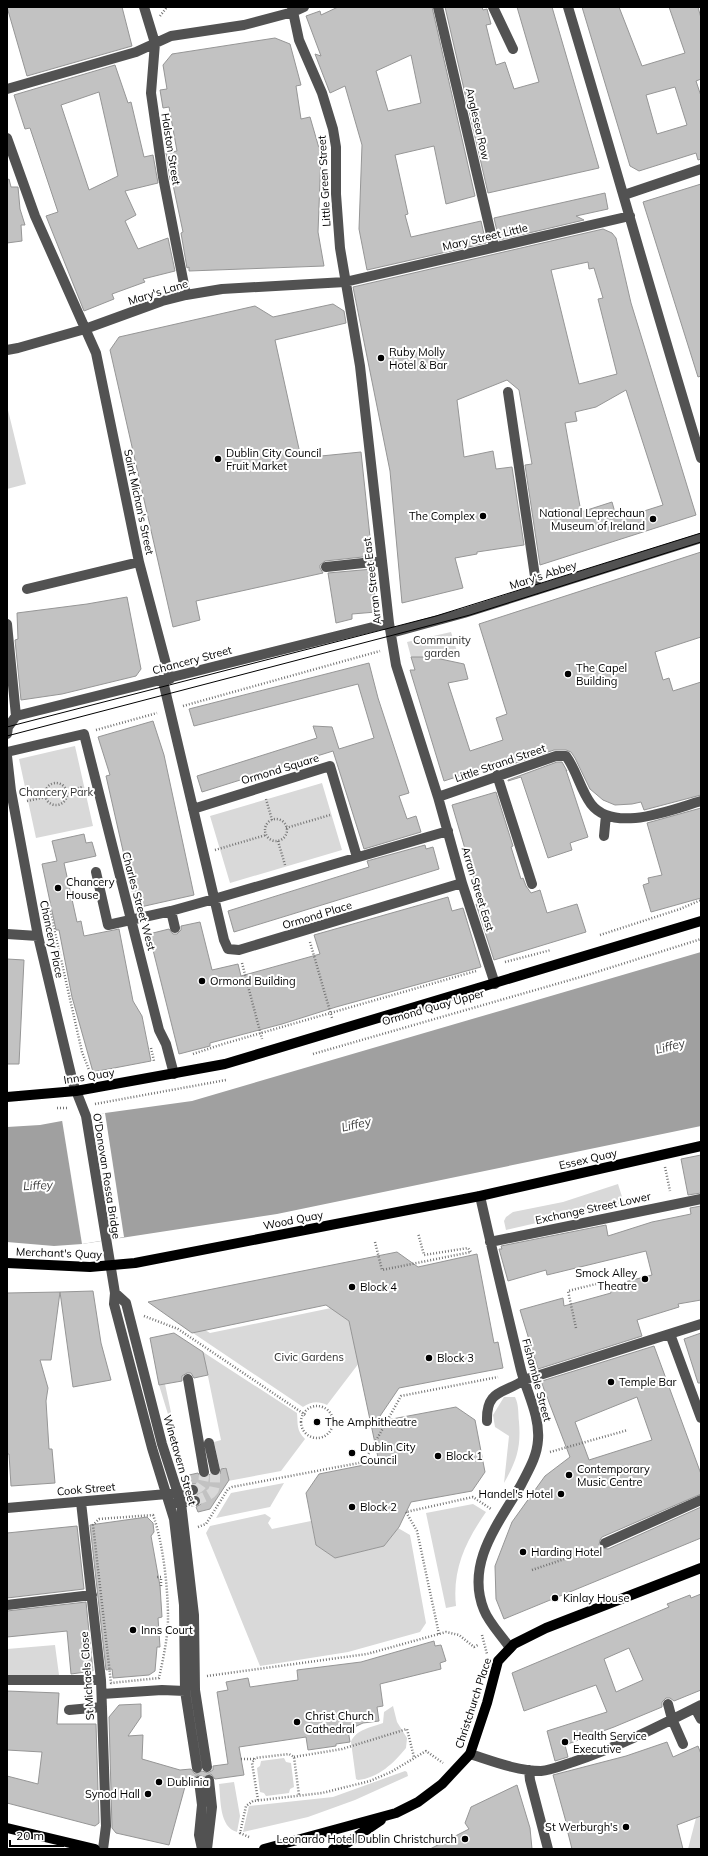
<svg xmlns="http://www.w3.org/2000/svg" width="708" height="1856" viewBox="0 0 708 1856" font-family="Mulish,sans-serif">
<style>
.green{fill:#d9d9d9}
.water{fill:#a0a0a0}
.pier{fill:#fff}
.building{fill:#c2c2c2;stroke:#969696;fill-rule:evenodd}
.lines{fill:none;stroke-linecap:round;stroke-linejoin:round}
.minor-tunnel{stroke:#d9d9d9;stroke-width:10;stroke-dasharray:10 5;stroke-linecap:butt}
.path{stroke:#747474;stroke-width:2.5;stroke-dasharray:1 2;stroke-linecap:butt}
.minor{stroke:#525252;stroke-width:10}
.major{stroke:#000;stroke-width:10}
.tram{stroke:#000;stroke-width:1}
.poi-dot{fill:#000;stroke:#fff;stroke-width:1.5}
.labels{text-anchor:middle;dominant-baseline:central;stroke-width:4;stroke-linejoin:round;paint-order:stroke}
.street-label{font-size:11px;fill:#000;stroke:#fff}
.poi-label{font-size:11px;fill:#000;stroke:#fff;text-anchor:start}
.park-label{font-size:11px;fill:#303030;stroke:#fff}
.water-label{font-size:12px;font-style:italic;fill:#414141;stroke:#fff}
</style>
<rect width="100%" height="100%" fill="#fff"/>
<path class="green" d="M 7,406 L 26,484 L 7,489 Z
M 451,632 L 459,658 C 443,660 428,657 411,657 L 407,642 Z
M 75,746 L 93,826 L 36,838 L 19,759 Z
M 322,783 L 342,850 L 230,883 L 210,816 Z
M 618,1184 L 624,1203 L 506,1230 L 504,1221 L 506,1217 L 513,1212 L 563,1202 Z
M 331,1308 L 349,1321 L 359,1363 L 327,1405 C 319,1401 311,1401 303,1407 L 193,1333 L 205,1330 L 210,1333 Z
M 203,1352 L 297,1413 C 298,1424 296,1430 305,1439 L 281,1471 L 228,1481 L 226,1467 L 220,1469 L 214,1442 L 221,1440 Z
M 165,1384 L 179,1450 L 159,1385 Z
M 504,1397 L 515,1397 C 519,1405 518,1413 519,1422 C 521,1447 517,1460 504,1483 L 509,1436 L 495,1427 L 493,1415 Z
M 284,1483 L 270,1507 L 216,1518 L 231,1493 Z
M 473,1504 L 486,1512 C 466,1541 452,1569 456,1606 L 446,1608 L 426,1513 Z
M 265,1514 L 271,1518 L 268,1523 L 272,1529 L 311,1521 L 316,1545 L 335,1558 L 384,1546 L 398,1528 L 410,1535 L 426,1623 L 420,1632 L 348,1652 L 260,1666 L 206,1533 L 210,1526 Z
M 55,1645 L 59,1675 L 7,1676 L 7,1649 Z
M 393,1706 L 397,1722 L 407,1738 L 406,1748 C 394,1763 378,1778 358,1780 L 356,1779 L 351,1742 C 355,1730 372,1727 383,1723 L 384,1712 Z
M 284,1758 L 286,1762 L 291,1763 L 294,1787 L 290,1789 L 289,1793 L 266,1796 L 264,1793 L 260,1792 L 257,1768 L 260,1766 L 261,1761 Z
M 405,1771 L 407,1772 L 408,1776 L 355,1800 L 308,1817 L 243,1832 L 249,1806 L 333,1797 Z
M 234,1782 L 240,1816 L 237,1832 C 219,1827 221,1800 219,1784 Z
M 701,1816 L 701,1849 L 688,1849 L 696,1818 Z"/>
<path class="water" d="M 701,952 L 701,1126 L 277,1214 L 82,1244 L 54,1246 L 7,1242 L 7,1127 L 40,1125 L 105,1113 L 192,1101 Z"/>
<path class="pier" d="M 105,1113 L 124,1237 L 82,1244 L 62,1120 Z"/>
<path class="building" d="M 7,7 L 122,7 L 132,46 L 27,76 Z
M 338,7 L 432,7 L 475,196 L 446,204 L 434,146 L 395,155 L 408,214 L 405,215 L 411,237 L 481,221 L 486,243 L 367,270 L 359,229 L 362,145 L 345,86 L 330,93 L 315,54 L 321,56 L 306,16 L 320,11 L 321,15 ZM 411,55 L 421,103 L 388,111 L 376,71 Z
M 445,7 L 482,7 L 483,10 L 487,9 L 491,24 L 486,25 L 496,65 L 505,62 L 514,89 L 539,82 L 517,7 L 552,7 L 599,168 L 488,193 Z
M 582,7 L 619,7 L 642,66 L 685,53 L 669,7 L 698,7 L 701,18 L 701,79 L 696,81 L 701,96 L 701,159 L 698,160 L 696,153 L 639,171 L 630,166 ZM 675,87 L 687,125 L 657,134 L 646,95 Z
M 275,38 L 290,44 L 301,85 L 296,86 L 301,119 L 310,117 L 321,155 L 318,232 L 324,266 L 189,271 L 189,267 L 187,268 L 181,233 L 183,232 L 172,180 L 170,180 L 166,153 L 177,151 L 169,107 L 163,108 L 160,90 L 167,89 L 163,65 L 172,54 Z
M 115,65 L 128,103 L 131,102 L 144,157 L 153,155 L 158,183 L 125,191 L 136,215 L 125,221 L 138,249 L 168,238 L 175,271 L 143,279 L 145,282 L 112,294 L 114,299 L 84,311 L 46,216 L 58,212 L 30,128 L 25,129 L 14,95 ZM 99,92 L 118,176 L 89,190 L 61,105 Z
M 9,179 L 11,187 L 18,187 L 20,209 L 25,225 L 21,225 L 22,241 L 7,243 L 7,180 Z
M 701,184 L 701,376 L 698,377 L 643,202 Z
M 605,193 L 608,209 L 576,216 L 584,220 L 499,240 L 494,218 Z
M 603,229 L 612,233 L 616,238 L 631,303 L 696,515 L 540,565 L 525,465 L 532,464 L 519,390 L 507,380 L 457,400 L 464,457 L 493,451 L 496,469 L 512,467 L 524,545 L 477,552 L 477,554 L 455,558 L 463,588 L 402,603 L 390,471 L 353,287 ZM 588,262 L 589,269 L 594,268 L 603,298 L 598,299 L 617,374 L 579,384 L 551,270 ZM 626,390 L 663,505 L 622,518 L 621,515 L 616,516 L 612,502 L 581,512 L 565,423 L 577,421 L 575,412 L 596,407 Z
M 333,304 L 344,311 L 346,323 L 275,340 L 301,458 L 361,452 L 372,556 L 325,561 L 320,565 L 320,568 L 323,573 L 196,601 L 200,620 L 173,627 L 110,350 L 119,337 L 255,306 L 273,317 Z
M 701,552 L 701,637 L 655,652 L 663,680 L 669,678 L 673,691 L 701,682 L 701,795 L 644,810 L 641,802 L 632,804 L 615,805 L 603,800 L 590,789 L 575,758 L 571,752 L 566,750 L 554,750 L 504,767 L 502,762 L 444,781 L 410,670 L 415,670 L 411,657 L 431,657 L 464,664 L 468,679 L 448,683 L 470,751 L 503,740 L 496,718 L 507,714 L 479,624 Z
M 373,569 L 376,612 L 352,614 L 352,619 L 336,623 L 328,573 Z
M 127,597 L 141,669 L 136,676 L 62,694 L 21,700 L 15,640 L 18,639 L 17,613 L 87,604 Z
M 369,663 L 378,698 L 409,793 L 399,796 L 407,819 L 416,816 L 421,832 L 364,849 L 333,751 L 202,792 L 197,776 L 317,738 L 313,726 L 332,727 L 339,749 L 374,738 L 358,684 L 194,726 L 189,709 Z
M 153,721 L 164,755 L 194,895 L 136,908 L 106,776 L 110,775 L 98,737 Z
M 557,762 L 562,762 L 567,771 L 566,770 L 588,837 L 570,843 L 572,850 L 548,858 L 521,777 L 508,781 L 508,780 Z
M 496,792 L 513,846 L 511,847 L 521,879 L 523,878 L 526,886 L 531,893 L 540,890 L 547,913 L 577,904 L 586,932 L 494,960 L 476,904 L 481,903 L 452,805 Z
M 701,808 L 701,898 L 651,912 L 643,885 L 649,883 L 648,878 L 662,875 L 647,823 Z
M 84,834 L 86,843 L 92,842 L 96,856 L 64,863 L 77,922 L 81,921 L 84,936 L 119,929 L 133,1001 L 142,1016 L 151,1061 L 93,1072 L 72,997 L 59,930 L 56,930 L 42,864 L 57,861 L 52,841 Z
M 425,845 L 426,849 L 433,847 L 439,869 L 234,932 L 228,911 L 369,867 L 367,861 Z
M 448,897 L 452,911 L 463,908 L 481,967 L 336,1007 L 282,1024 L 210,1043 L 210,1046 L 179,1054 L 149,934 L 169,929 L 173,934 L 177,934 L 181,930 L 181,926 L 200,922 L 212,970 L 238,964 L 241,976 L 320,954 L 314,935 Z
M 7,959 L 24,960 L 19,1064 L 7,1064 Z
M 701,1155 L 701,1193 L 688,1195 L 681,1159 Z
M 701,1206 L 701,1300 L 678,1304 L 679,1307 L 637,1320 L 642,1336 L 538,1369 L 520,1310 L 563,1298 L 564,1306 L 611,1293 L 609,1286 L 652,1275 L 646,1251 L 547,1275 L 546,1270 L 508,1281 L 499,1249 L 502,1249 L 501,1246 L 606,1225 L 608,1236 L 652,1222 L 691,1214 L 690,1208 Z
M 397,1252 L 418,1267 L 477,1254 L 494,1343 L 498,1342 L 503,1368 L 399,1388 L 376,1422 L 456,1407 L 475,1420 L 485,1472 L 472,1491 L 411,1502 L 399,1527 L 384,1546 L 335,1558 L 316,1545 L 306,1493 L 319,1474 L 379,1462 L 349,1321 L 326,1305 L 192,1333 L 148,1302 Z
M 93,1291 L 101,1343 L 111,1380 L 73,1387 L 60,1292 Z
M 60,1292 L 51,1360 L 40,1360 L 48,1388 L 46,1401 L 49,1449 L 52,1449 L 55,1483 L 11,1486 L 9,1454 L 7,1454 L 7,1293 Z
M 174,1333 L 203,1352 L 208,1375 L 194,1378 L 191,1373 L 187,1373 L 182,1376 L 182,1381 L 159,1385 L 150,1338 Z
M 701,1333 L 701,1383 L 698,1383 L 684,1339 Z
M 654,1346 L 701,1474 L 701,1494 L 602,1537 L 600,1540 L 599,1545 L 602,1548 L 608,1549 L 701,1507 L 701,1538 L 504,1619 L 496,1599 L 495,1566 L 512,1522 L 545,1476 L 570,1457 L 542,1384 L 542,1381 ZM 637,1397 L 652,1440 L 589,1460 L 575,1422 Z
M 226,1468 L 229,1480 L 210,1509 L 198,1512 L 196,1507 L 201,1504 L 201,1501 L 197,1495 L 199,1489 L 196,1484 L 191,1484 L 189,1475 L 198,1473 L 201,1478 L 205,1478 L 210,1474 L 216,1476 L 220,1474 L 221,1469 Z
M 147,1517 L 153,1523 L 154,1532 L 151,1536 L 160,1586 L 162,1617 L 158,1618 L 160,1647 L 157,1647 L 155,1671 L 149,1675 L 113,1678 L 112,1669 L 106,1670 L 90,1525 Z
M 77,1526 L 84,1589 L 7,1598 L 7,1533 Z
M 701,1594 L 701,1690 L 674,1701 L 670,1698 L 666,1698 L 662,1702 L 662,1707 L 614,1727 L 565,1745 L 568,1757 L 555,1761 L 547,1731 L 607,1712 L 596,1685 L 524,1711 L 512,1673 L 669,1607 L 667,1604 L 690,1595 L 691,1598 ZM 629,1648 L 643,1680 L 616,1692 L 604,1659 Z
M 86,1602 L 93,1671 L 71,1674 L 67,1631 L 7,1637 L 7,1611 Z
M 434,1641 L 435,1646 L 441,1645 L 446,1661 L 440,1663 L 441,1669 L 380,1684 L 383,1706 L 377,1707 L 379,1721 L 363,1723 L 348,1730 L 350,1742 L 336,1744 L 336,1746 L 308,1750 L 306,1737 L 239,1747 L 244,1775 L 215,1779 L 211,1774 L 204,1777 L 198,1775 L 193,1778 L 193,1782 L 186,1783 L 169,1845 L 116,1833 L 112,1828 L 109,1717 L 119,1705 L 141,1704 L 141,1717 L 128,1736 L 143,1735 L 142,1759 L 180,1770 L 191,1769 L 195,1774 L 202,1771 L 208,1773 L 213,1770 L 213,1766 L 228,1764 L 217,1692 L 228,1690 L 226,1682 L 248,1678 L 250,1687 L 298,1680 L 297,1670 L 361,1662 Z
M 7,1691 L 59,1693 L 57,1724 L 96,1724 L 99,1823 L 95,1826 L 7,1803 L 7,1776 L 38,1784 L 42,1752 L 7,1750 Z
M 667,1742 L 673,1757 L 698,1746 L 701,1754 L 701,1816 L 677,1825 L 683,1849 L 572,1849 L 567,1829 L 568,1829 L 553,1775 L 626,1756 Z
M 517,1785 L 530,1828 L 532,1849 L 430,1849 L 469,1829 L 465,1823 L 471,1807 Z"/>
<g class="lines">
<path class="minor-tunnel" d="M 193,1490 C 203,1488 204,1482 204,1472
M 195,1501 C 217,1492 215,1493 215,1470"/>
<path class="path" d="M 160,16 L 167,7
M 183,706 L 380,651
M 96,730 L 157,713
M45 794a11 11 0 1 1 22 0a11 11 0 1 1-22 0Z
M 66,791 L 83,787
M 266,799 L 272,820
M 27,801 L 46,797
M265 830a11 11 0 1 1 22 0a11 11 0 1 1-22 0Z
M 286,828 L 330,815
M 278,841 L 285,865
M 215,850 L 266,835
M 48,902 L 82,1052 L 91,1075
M 600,935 L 680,909 L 701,900
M 310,942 L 332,1018
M 505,962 L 551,950
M 242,963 L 262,1039
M 151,1048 L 154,1061
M 193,1054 L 223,1044 L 476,971
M 313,1054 L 584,976 L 701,939
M 95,1104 L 226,1080
M 57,1108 L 68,1108
M 665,1167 L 670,1191
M 375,1242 L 382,1270 L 471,1252 L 468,1248 L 424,1255 L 418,1233
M 144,1316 L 178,1329 L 307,1416
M 576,1328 L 568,1291 L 596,1284
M301 1422a16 16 0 1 1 32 0a16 16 0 1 1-32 0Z
M 550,1452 L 628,1430
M 153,1515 C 163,1542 168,1588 168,1618 C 168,1638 163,1659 159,1678 L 111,1683 L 93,1525 L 99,1519 Z
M 198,1527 L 206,1524 L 228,1489 L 232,1487 L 364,1462 L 401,1396 L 498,1377
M 532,1570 L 594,1549
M 157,1577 L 161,1577 L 161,1586
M 439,1634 L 417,1531 L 406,1512 L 473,1497 L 491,1509
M 482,1635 L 487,1654
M 207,1676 L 367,1654 L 446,1632 L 459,1635 L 474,1647 L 478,1645
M 294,1757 L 342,1749 L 407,1729 L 414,1757
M 241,1759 L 254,1759
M 258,1800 L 252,1763 L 255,1758 L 289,1754 L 294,1757 L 299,1795
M 249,1837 L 240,1833 L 246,1806 L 253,1801 L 322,1793 L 370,1781 L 391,1772 L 426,1751 L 443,1763"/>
<path class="minor" d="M 144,7 L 155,43 L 151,93 L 163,177 L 186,295
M 292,7 L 299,40 L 322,93 L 333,129 L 336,147 L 336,194 L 340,248 L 360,366 L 389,623 L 396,665 L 438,797 L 462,883 L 495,984
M 438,7 L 494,247
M 493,7 L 513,49
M 568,7 C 613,157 655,308 701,458
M 7,89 L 136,52 L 171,36 L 244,25 L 293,12 L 304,7
M 7,138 L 35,216 L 96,353 L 139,562 L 170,679
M 624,195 L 701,169
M 7,350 L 18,348 L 85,329 L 162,301 L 186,295 L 222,289 L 345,282 L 630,216
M 508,392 L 537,590
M 326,567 L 382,561
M 27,589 L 139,562
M 7,624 L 16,716
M 391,633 L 464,613 L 701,538
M 163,681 L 224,940 L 228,949 L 239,950 L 462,883
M 7,734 L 8,727 L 16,716 L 389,623
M 7,752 L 84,734 L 159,1030 L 166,1044 L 174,1074
M 7,756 L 11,791
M 497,775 L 532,884
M 7,788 L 11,791 L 38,936 L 73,1083 L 86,1116 L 115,1293 L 114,1304 L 152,1448 L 174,1519 L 184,1605 L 185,1691 L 197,1768
M 438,797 L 556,756 L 566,756 C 577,771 580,789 591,804 C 614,834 673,809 701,801
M 193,809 L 330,766 L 357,857
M 604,836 L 606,815
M 96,872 L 108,925 L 171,911 L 214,899 L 448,831
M 171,911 L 175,928
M 7,934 L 38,936
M 480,1196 C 493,1254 507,1312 521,1370 C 527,1393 540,1416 538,1440 C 537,1457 528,1471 521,1485 C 499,1523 465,1563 484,1610 C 489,1623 502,1636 510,1648
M 490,1242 L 701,1199
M 115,1293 L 126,1303 L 162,1444 L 181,1503 L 194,1615 L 195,1690 L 207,1767
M 670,1334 L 701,1418
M 188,1379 L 204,1472
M 487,1421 C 486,1389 504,1394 524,1380 L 701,1324
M 209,1443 L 215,1470
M 81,1502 L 101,1680 L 106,1826 L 103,1849
M 176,1503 L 195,1501
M 7,1508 L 167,1494 L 193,1490
M 605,1543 L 701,1500
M 7,1605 L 92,1595
M 7,1680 L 101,1680
M 102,1694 L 162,1690 L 185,1691
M 668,1704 L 672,1719 L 683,1744
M 695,1708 L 701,1719
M 69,1710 L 102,1707
M 470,1754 C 492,1761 517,1771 541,1771 C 552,1770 563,1765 573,1762 C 618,1747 659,1726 701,1705
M 529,1770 L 530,1780 L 548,1849
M 199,1781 L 202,1805 L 199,1835 L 202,1849
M 207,1849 L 212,1807 L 209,1780"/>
<path class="major" d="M 7,1097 L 76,1091 L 225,1064 L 701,921
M 7,1263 L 90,1267 L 135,1263 L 480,1196 L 701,1146
M 7,1828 L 95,1849
M 264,1849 L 396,1813 L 418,1802 L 442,1784 L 470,1754 L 487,1703 L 498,1661 L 514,1644 L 546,1628 L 701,1568
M 333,1849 L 347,1843 L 381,1820"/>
<path class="tram" d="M 7,727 L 436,616 L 701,533
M 7,736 L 470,615 L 701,542"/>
</g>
<g class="poi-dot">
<circle cx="381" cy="358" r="4"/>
<circle cx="218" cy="459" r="4"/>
<circle cx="483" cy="516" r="4"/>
<circle cx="653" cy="519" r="4"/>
<circle cx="568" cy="674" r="4"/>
<circle cx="58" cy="888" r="4"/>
<circle cx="202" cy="981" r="4"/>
<circle cx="645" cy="1279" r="4"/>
<circle cx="352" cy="1287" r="4"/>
<circle cx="429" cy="1358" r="4"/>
<circle cx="611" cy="1382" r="4"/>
<circle cx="317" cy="1422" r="4"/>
<circle cx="352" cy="1453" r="4"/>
<circle cx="438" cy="1456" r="4"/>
<circle cx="569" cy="1475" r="4"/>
<circle cx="561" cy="1494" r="4"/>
<circle cx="352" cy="1507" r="4"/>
<circle cx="523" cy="1552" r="4"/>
<circle cx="555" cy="1598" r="4"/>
<circle cx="133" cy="1630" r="4"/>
<circle cx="297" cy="1722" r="4"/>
<circle cx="565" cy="1742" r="4"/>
<circle cx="159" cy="1782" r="4"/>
<circle cx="148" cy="1794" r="4"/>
<circle cx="626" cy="1827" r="4"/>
<circle cx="465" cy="1839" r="4"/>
</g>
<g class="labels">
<g class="street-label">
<text transform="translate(478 124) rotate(77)">Anglesea Row</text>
<text transform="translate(171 149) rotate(81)">Halston Street</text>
<text transform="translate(324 181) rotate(-93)">Little Green Street</text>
<text transform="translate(485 237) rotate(-13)">Mary Street Little</text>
<text transform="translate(158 292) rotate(-17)">Mary's Lane</text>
<text transform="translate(139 502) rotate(78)">Saint Michan's Street</text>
<text transform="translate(543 575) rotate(-18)">Mary's Abbey</text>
<text transform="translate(372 581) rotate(-97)">Arran Street East</text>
<text transform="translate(192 660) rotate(-15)">Chancery Street</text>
<text transform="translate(500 763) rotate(-19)">Little Strand Street</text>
<text transform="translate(280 769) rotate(-17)">Ormond Square</text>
<text transform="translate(478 889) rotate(73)">Arran Street East</text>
<text transform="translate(139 901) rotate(75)">Charles Street West</text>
<text transform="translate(317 915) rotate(-17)">Ormond Place</text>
<text transform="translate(52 939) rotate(78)">Chancery Place</text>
<text transform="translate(433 1007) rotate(-16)">Ormond Quay Upper</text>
<text transform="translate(89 1076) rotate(-9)">Inns Quay</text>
<text transform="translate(588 1159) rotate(-13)">Essex Quay</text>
<text transform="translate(107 1176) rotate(81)">O'Donovan Rossa Bridge</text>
<text transform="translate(593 1208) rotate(-12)">Exchange Street Lower</text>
<text transform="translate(293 1220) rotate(-11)">Wood Quay</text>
<text transform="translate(59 1253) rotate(2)">Merchant's Quay</text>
<text transform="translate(537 1380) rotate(75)">Fishamble Street</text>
<text transform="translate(180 1460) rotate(74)">Winetavern Street</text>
<text transform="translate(86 1489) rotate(-5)">Cook Street</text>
<text transform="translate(87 1676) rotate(-94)">St Michaels Close</text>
<text transform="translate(473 1703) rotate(-72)">Christchurch Place</text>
</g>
<g class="poi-label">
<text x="389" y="352">Ruby Molly<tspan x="389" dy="13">Hotel &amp; Bar</tspan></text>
<text x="226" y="453">Dublin City Council<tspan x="226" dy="13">Fruit Market</tspan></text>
<text x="645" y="513" text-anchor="end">National Leprechaun<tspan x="645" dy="13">Museum of Ireland</tspan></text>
<text x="475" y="516" text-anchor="end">The Complex</text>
<text x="576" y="668">The Capel<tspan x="576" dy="13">Building</tspan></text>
<text x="66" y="882">Chancery<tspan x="66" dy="13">House</tspan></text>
<text x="210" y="981">Ormond Building</text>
<text x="637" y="1273" text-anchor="end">Smock Alley<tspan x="637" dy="13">Theatre</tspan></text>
<text x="360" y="1287">Block 4</text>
<text x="437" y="1358">Block 3</text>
<text x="619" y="1382">Temple Bar</text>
<text x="325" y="1422">The Amphitheatre</text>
<text x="360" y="1447">Dublin City<tspan x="360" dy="13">Council</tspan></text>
<text x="446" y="1456">Block 1</text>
<text x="577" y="1469">Contemporary<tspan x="577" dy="13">Music Centre</tspan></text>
<text x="553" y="1494" text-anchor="end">Handel's Hotel</text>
<text x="360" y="1507">Block 2</text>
<text x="531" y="1552">Harding Hotel</text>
<text x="563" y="1598">Kinlay House</text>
<text x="141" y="1630">Inns Court</text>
<text x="305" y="1716">Christ Church<tspan x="305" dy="13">Cathedral</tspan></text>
<text x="573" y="1736">Health Service<tspan x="573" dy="13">Executive</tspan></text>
<text x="167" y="1782">Dublinia</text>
<text x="140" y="1794" text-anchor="end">Synod Hall</text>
<text x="618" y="1827" text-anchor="end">St Werburgh's</text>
<text x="457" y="1839" text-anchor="end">Leonardo Hotel Dublin Christchurch</text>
</g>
<g class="park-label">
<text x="442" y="640">Community<tspan x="442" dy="13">garden</tspan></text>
<text x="56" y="792">Chancery Park</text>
<text x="309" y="1357">Civic Gardens</text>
</g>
<g class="water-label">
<text transform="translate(670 1046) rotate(-14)">Liffey</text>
<text transform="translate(356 1124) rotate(-13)">Liffey</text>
<text transform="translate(38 1185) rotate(-3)">Liffey</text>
</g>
</g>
<rect width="708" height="1856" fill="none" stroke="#000000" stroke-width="16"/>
<path d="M10 1840v6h53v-6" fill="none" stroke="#000000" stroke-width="2"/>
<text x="16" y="1840" font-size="12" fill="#000000" stroke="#ffffff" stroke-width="3" paint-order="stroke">20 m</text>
</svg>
